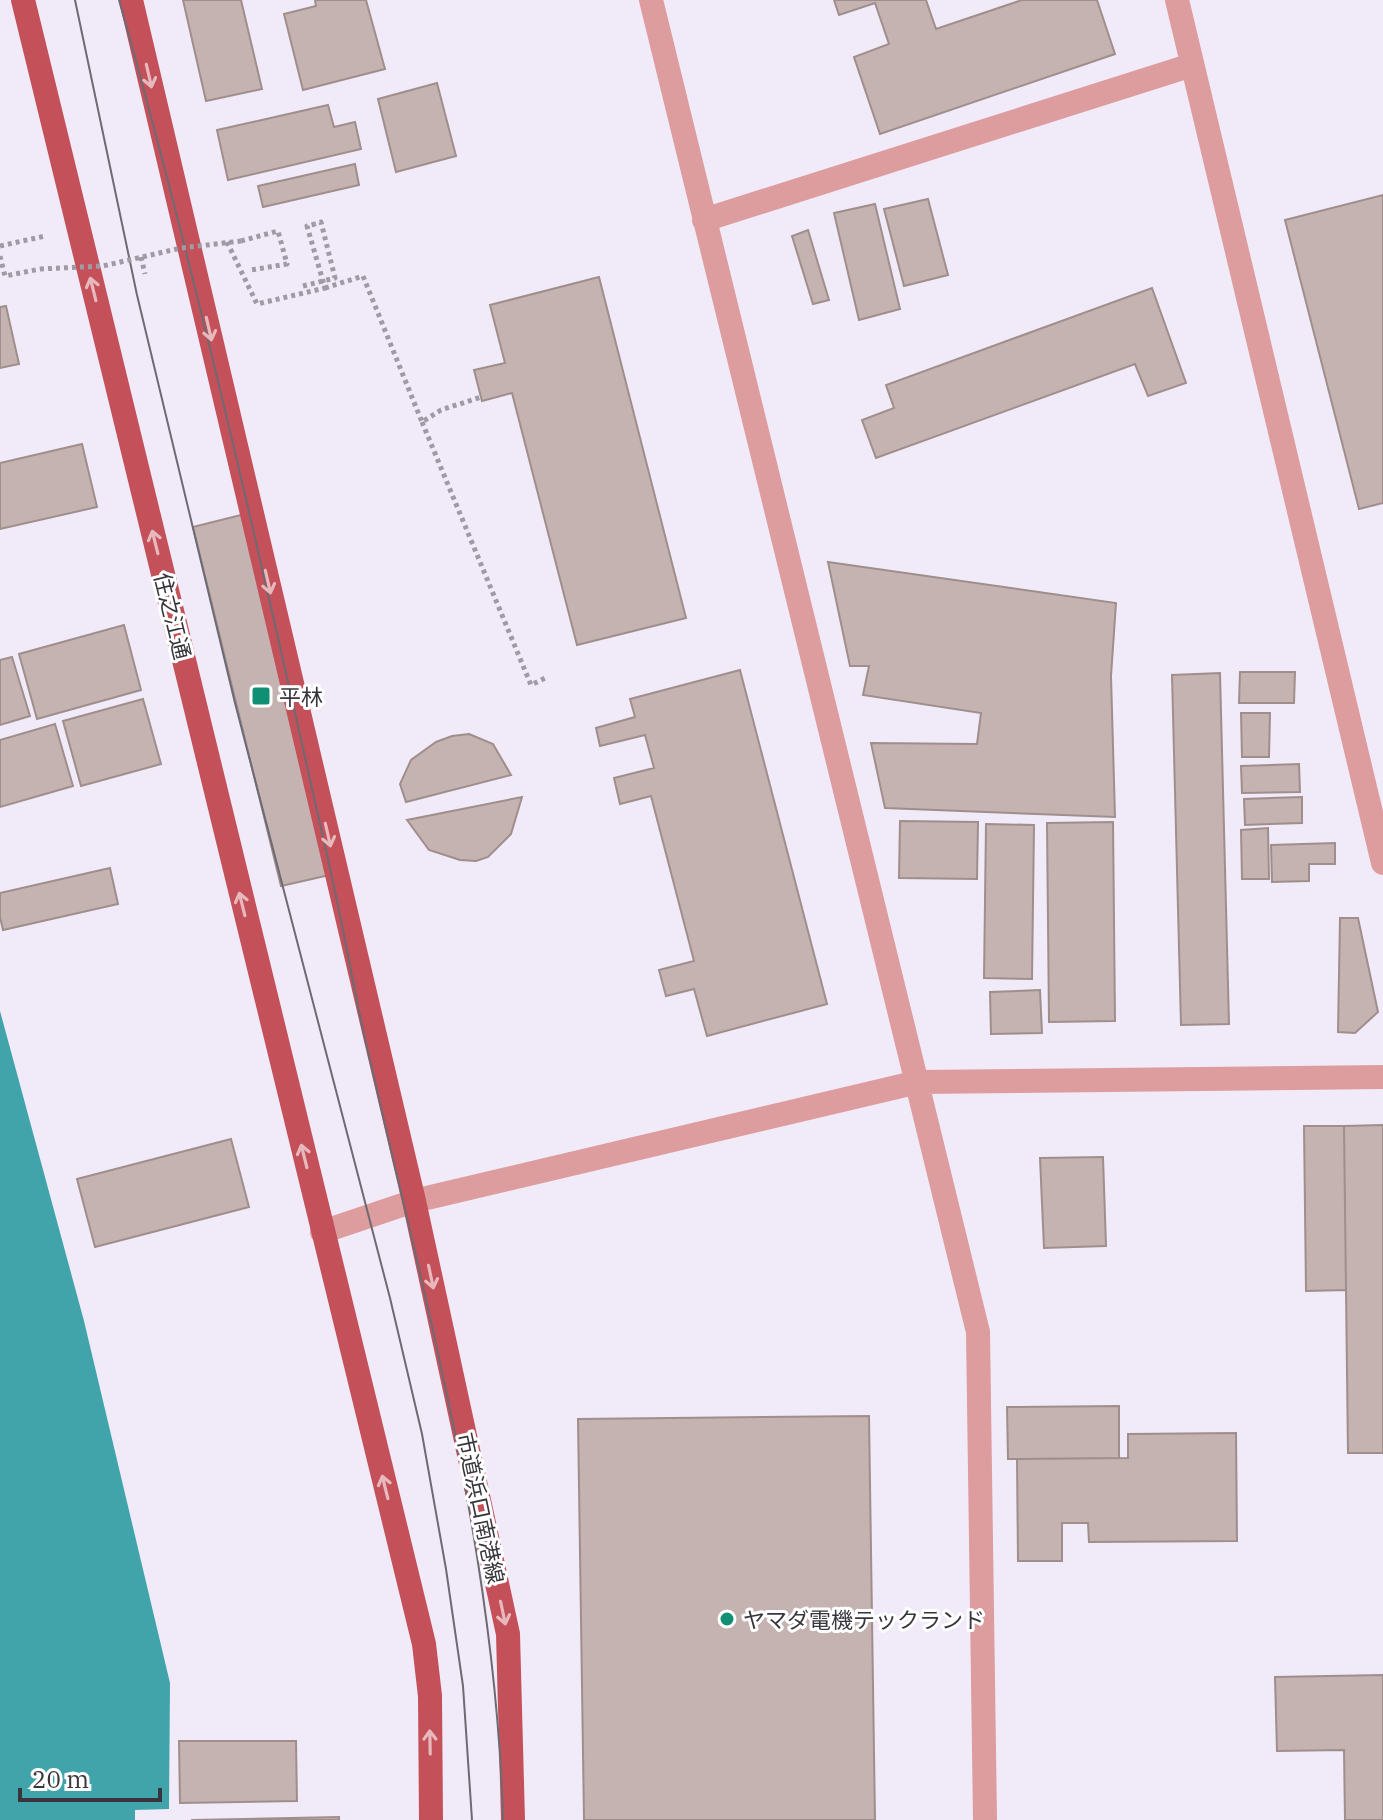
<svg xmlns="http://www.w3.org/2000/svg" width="1383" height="1820" viewBox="0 0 1383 1820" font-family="'IBM Plex Serif','Noto Sans JP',serif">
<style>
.water{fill:#40a4aa}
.building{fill:#c5b3b2;stroke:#9f8e8c;stroke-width:2}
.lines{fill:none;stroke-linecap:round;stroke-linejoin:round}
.path{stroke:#9f9ba5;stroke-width:5;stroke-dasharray:4 4;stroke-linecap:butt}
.minor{stroke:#dd9c9d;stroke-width:24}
.major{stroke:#c45059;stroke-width:24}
.tram{stroke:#6d6a73;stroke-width:2}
.path-bridge{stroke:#9f9ba5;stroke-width:5;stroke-dasharray:4 4;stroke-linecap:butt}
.oneway{stroke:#e7b9bd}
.poi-dot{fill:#118f75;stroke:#fff;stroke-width:3}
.labels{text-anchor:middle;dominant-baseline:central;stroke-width:6;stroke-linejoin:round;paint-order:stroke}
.street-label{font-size:22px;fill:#38363c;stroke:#fff}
.poi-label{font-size:22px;fill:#38363c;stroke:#fff;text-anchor:start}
</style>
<rect width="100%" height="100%" fill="#f1ebf9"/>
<path class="water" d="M 0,1011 L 84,1321 L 170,1683 L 169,1809 L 135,1810 L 135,1820 L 0,1820 Z"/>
<path class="building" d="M 183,0 L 241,0 L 262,89 L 206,101 Z
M 315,0 L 366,0 L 385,69 L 303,90 L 284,14 L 316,6 Z
M 834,0 L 926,0 L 936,29 L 1022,0 L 1097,0 L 1115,54 L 880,134 L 854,57 L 889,44 L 875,3 L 839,15 Z
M 437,83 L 456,156 L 396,172 L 378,99 Z
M 328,105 L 334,127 L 355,122 L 361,149 L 228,180 L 217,130 Z
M 355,164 L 359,185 L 263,207 L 258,186 Z
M 1383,195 L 1383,503 L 1359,509 L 1285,220 Z
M 928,199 L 948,275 L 904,286 L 884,209 Z
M 875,204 L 900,309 L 859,320 L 834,213 Z
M 808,230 L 829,300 L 813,304 L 792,236 Z
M 599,277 L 686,618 L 577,645 L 512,393 L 482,401 L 474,370 L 505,363 L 490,305 Z
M 1152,288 L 1186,383 L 1148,396 L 1135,364 L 876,458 L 862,420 L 894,408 L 886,385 Z
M 6,306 L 19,364 L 0,368 L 0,307 Z
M 82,444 L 97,507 L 0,529 L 0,463 Z
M 245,514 L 334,874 L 281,886 L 193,527 Z
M 828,562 L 1116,603 L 1111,676 L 1115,817 L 885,808 L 871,743 L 977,744 L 981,713 L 863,695 L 869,666 L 850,666 Z
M 124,625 L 141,690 L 37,719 L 19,654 Z
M 12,657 L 30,716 L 0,725 L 0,660 Z
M 740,670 L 827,1004 L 707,1036 L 694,989 L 666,996 L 659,970 L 694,961 L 651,796 L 620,804 L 614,778 L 654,768 L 645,735 L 600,746 L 596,728 L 635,717 L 630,699 Z
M 1240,672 L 1295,672 L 1294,703 L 1239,703 Z
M 1220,673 L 1229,1024 L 1181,1025 L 1172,675 Z
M 143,699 L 161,764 L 81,786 L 63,721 Z
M 1241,713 L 1270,713 L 1269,757 L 1242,757 Z
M 55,724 L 73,786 L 0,807 L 0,740 Z
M 469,734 L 493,744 L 511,775 L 406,802 L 400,784 L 411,760 L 436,742 L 452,736 Z
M 1299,764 L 1300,792 L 1242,793 L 1241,766 Z
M 522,797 L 511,834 L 488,857 L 476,861 L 460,860 L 429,850 L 407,820 Z
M 1302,797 L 1302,823 L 1245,825 L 1244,799 Z
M 900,821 L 978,822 L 977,879 L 899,878 Z
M 1113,822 L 1115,1021 L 1049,1022 L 1047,823 Z
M 986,824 L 1034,825 L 1032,979 L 984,978 Z
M 1268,828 L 1269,879 L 1242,879 L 1241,830 Z
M 1335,843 L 1335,864 L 1309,864 L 1309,881 L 1272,882 L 1271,845 Z
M 110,868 L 118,904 L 3,930 L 0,917 L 0,893 Z
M 1340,918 L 1358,918 L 1378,1012 L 1355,1033 L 1338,1032 Z
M 1040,990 L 1042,1033 L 991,1034 L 990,992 Z
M 1383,1125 L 1383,1453 L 1348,1453 L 1344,1126 Z
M 1304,1126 L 1344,1126 L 1346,1290 L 1306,1291 Z
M 231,1139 L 249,1207 L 95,1247 L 77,1179 Z
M 1103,1157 L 1106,1246 L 1044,1248 L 1040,1158 Z
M 1119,1406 L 1119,1458 L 1008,1459 L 1007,1407 Z
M 869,1416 L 875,1820 L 584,1820 L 578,1419 Z
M 1236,1433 L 1237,1541 L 1089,1542 L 1088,1523 L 1062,1523 L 1062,1561 L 1018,1561 L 1017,1459 L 1128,1458 L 1128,1434 Z
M 1383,1675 L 1383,1820 L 1345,1820 L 1344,1750 L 1277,1751 L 1275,1677 Z
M 179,1741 L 296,1741 L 297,1801 L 180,1803 Z
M 339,1817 L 339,1820 L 191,1820 Z"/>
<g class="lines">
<path class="path" d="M 241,241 L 278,231 L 287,264 L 251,270
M 0,246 L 45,236
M 0,256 L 5,276 L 40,269
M 141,257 L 145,274
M 303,286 L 335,278 L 321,222 L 315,224
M 325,288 L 363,276 L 422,422 L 441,410 L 481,397
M 422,422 L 531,685 L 547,677"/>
<path class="minor" d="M 651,0 L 978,1332 L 985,1820
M 1177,0 L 1383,863
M 704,220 L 1192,65
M 322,1232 L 414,1201 L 918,1082 L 1383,1077"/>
<path class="major" d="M 23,0 L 424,1644 L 430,1696 L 431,1820
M 131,0 L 414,1201 L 508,1634 L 513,1820"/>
<path class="tram" d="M 75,0 L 137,295 L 235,703 L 390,1298 L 422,1434 L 446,1569 L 463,1686 L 472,1820
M 119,0 C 201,291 267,587 333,882 C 346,940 355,999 369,1056 C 427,1308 496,1560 503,1820"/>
<path class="path-bridge" d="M 227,242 L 257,304 L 325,288 L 307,226 L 315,224
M 40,269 L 103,266 L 181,248 L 241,241"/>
</g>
<defs><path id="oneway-shaft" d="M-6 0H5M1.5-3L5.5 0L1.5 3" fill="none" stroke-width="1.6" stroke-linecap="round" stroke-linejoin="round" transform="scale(2)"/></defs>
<g class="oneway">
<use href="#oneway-shaft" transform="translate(149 76) rotate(77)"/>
<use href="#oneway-shaft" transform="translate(93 289) rotate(-104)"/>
<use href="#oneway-shaft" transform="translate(209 329) rotate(77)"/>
<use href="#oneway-shaft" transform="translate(155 542) rotate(-104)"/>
<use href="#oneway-shaft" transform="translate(268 582) rotate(77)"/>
<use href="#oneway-shaft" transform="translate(328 835) rotate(77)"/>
<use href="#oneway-shaft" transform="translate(242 904) rotate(-104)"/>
<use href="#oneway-shaft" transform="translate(304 1156) rotate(-104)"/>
<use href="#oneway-shaft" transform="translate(431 1277) rotate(78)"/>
<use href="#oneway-shaft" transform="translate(385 1487) rotate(-104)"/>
<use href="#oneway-shaft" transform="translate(503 1613) rotate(78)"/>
<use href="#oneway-shaft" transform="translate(430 1742) rotate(-91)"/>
</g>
<g class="poi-dot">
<rect x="251" y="686" width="20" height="20" rx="4"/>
<circle cx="727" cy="1619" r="8"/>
</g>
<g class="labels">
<g class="street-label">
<text transform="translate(173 616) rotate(76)">住之江通</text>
<text transform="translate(481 1508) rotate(78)">市道浜口南港線</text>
</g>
<g class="poi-label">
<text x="279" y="696">平林</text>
<text x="743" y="1619">ヤマダ電機テックランド</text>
</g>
</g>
<path d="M20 1788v12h140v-12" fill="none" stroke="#38363c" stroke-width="4"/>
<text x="32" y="1788" font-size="24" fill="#38363c" stroke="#ffffff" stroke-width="6" paint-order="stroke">20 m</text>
</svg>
